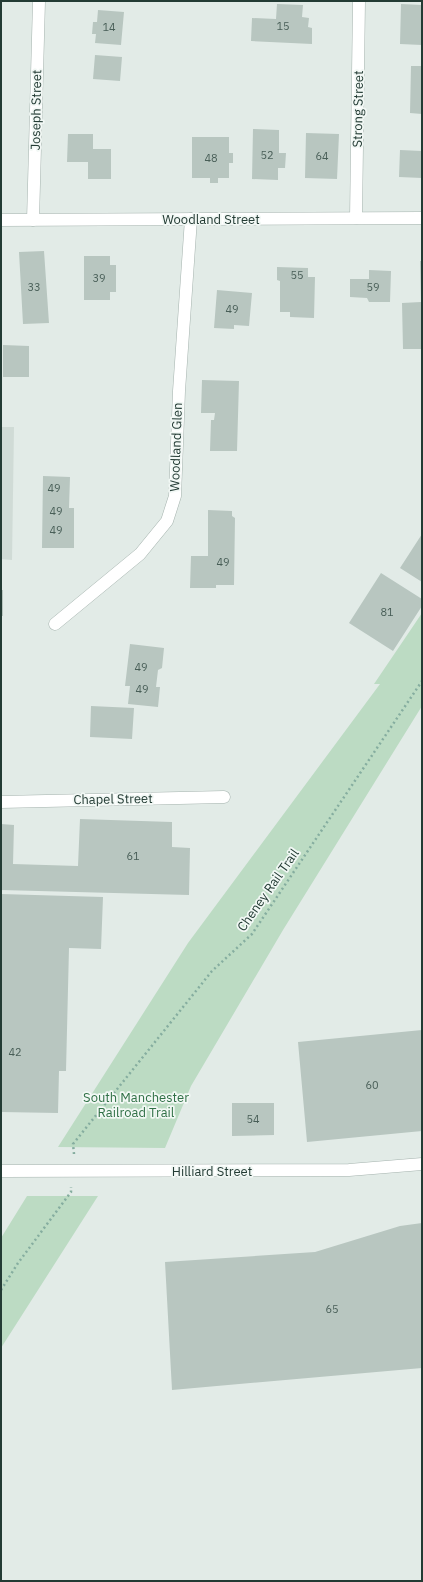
<svg xmlns="http://www.w3.org/2000/svg" width="423" height="1582" viewBox="0 0 423 1582" font-family="'IBM Plex Sans',sans-serif">
<style>
.built{fill:#d0dbd6}
.green{fill:#bcdbc3}
.building{fill:#b8c6c0}
.lines{fill:none;stroke-linecap:round;stroke-linejoin:round}
.minor-casing{stroke:#a5b3ae;stroke-width:13}
.tertiary-casing{stroke:#a5b3ae;stroke-width:13}
.path{stroke:#85ad9f;stroke-width:2.5;stroke-dasharray:2 3;stroke-linecap:butt}
.minor{stroke:#fff;stroke-width:12}
.tertiary{stroke:#fff;stroke-width:12}
.labels{text-anchor:middle;dominant-baseline:central;stroke-width:3.5;stroke-linejoin:round;paint-order:stroke}
.number-label{font-size:11px;fill:#485e57}
.street-label{font-size:13px;fill:#233b34;stroke:#f2f8f5}
.park-label{font-size:13px;fill:#307046;stroke:#f2f8f5}
</style>
<rect width="100%" height="100%" fill="#e2ebe7"/>
<path class="built" d="M 1,427 L 14,427 L 12,560 L 1,559 Z"/>
<path class="green" d="M 422,613 L 422,706 L 283,930 L 191,1086 L 165,1148 L 58,1147 L 188,943 L 380,684 L 374,684 Z
M 27,1196 L 98,1196 L 1,1348 L 1,1238 Z"/>
<path class="building" d="M 277,4 L 303,5 L 302,17 L 309,18 L 308,27 L 312,28 L 312,44 L 251,41 L 252,18 L 276,19 Z
M 401,4 L 422,5 L 422,45 L 400,44 Z
M 98,10 L 124,12 L 121,45 L 95,43 L 96,34 L 92,34 L 93,22 L 97,22 Z
M 95,55 L 122,57 L 120,81 L 93,79 Z
M 411,66 L 422,66 L 422,114 L 410,113 Z
M 253,129 L 279,130 L 279,153 L 286,153 L 285,168 L 278,168 L 278,180 L 252,179 Z
M 306,133 L 339,134 L 337,179 L 305,178 Z
M 68,134 L 93,134 L 93,149 L 111,149 L 111,179 L 88,179 L 88,162 L 67,162 Z
M 192,137 L 229,137 L 229,153 L 233,153 L 233,163 L 229,163 L 229,178 L 218,178 L 218,183 L 210,183 L 210,178 L 192,178 Z
M 400,150 L 422,151 L 422,178 L 399,177 Z
M 44,251 L 49,323 L 23,324 L 19,252 Z
M 84,256 L 110,256 L 110,265 L 116,265 L 116,292 L 110,292 L 110,300 L 84,300 Z
M 420,261 L 422,261 L 422,349 L 403,349 L 402,303 L 421,302 Z
M 277,267 L 308,268 L 308,277 L 315,277 L 314,318 L 290,317 L 290,312 L 280,312 L 280,281 L 277,280 Z
M 369,270 L 391,271 L 390,302 L 369,302 L 367,298 L 350,297 L 350,279 L 369,279 Z
M 217,290 L 252,293 L 249,326 L 234,325 L 234,329 L 214,328 Z
M 3,345 L 29,346 L 29,377 L 3,377 Z
M 202,380 L 239,381 L 237,451 L 210,451 L 211,420 L 214,420 L 215,413 L 201,413 Z
M 43,476 L 70,477 L 69,508 L 74,508 L 74,548 L 42,548 Z
M 208,510 L 232,511 L 232,516 L 235,518 L 234,585 L 216,585 L 216,588 L 190,588 L 191,556 L 208,556 Z
M 422,534 L 422,582 L 400,568 Z
M 381,573 L 422,599 L 422,606 L 393,651 L 349,623 Z
M 1,590 L 3,590 L 3,616 L 1,616 Z
M 130,644 L 164,648 L 162,668 L 158,670 L 156,687 L 160,687 L 158,707 L 128,704 L 130,686 L 125,686 Z
M 91,706 L 134,708 L 132,739 L 90,737 Z
M 80,819 L 172,822 L 172,847 L 190,848 L 189,895 L 1,890 L 1,824 L 14,825 L 13,864 L 78,866 Z
M 1,894 L 103,897 L 101,949 L 69,948 L 66,1071 L 59,1071 L 58,1113 L 1,1112 Z
M 422,1030 L 422,1131 L 307,1142 L 298,1042 Z
M 232,1103 L 274,1103 L 274,1135 L 232,1136 Z
M 422,1223 L 422,1368 L 172,1390 L 165,1262 L 315,1252 L 400,1226 Z"/>
<g class="lines">
<defs>
<path id="minor" d="M 356,218 L 359,1
M 33,220 L 39,1
M 55,624 L 140,554 L 167,521 L 175,496 L 179,391 L 191,219
M 1,802 L 224,797
M 1,1171 L 349,1170 L 422,1164"/>
<path id="tertiary" d="M 1,220 L 422,218"/>
</defs>
<use href="#minor" class="minor-casing"/>
<use href="#tertiary" class="tertiary-casing"/>
<path class="path" d="M 74,1154 L 73,1144 L 212,971 L 252,934 L 422,681
M 1,1290 L 18,1263 L 71,1192 L 71,1187"/>
<use href="#minor" class="minor"/>
<use href="#tertiary" class="tertiary"/>
</g>
<g class="labels">
<g class="number-label">
<text x="283" y="26">15</text>
<text x="109" y="27">14</text>
<text x="267" y="155">52</text>
<text x="322" y="156">64</text>
<text x="211" y="158">48</text>
<text x="297" y="275">55</text>
<text x="99" y="278">39</text>
<text x="34" y="287">33</text>
<text x="373" y="287">59</text>
<text x="232" y="309">49</text>
<text x="54" y="488">49</text>
<text x="56" y="511">49</text>
<text x="56" y="530">49</text>
<text x="223" y="562">49</text>
<text x="387" y="612">81</text>
<text x="141" y="667">49</text>
<text x="142" y="689">49</text>
<text x="133" y="856">61</text>
<text x="15" y="1052">42</text>
<text x="372" y="1085">60</text>
<text x="253" y="1119">54</text>
<text x="332" y="1309">65</text>
</g>
<g class="street-label">
<text transform="translate(358 109) rotate(-89)">Strong Street</text>
<text transform="translate(36 110) rotate(-89)">Joseph Street</text>
<text x="211" y="219">Woodland Street</text>
<text transform="translate(176 447) rotate(-88)">Woodland Glen</text>
<text transform="translate(113 799) rotate(-1)">Chapel Street</text>
<text transform="translate(268 890) rotate(-55)">Cheney Rail Trail</text>
<text x="212" y="1171">Hilliard Street</text>
</g>
<g class="park-label">
<text x="136" y="1097">South Manchester<tspan x="136" dy="15">Railroad Trail</tspan></text>
</g>
</g>
<rect width="423" height="1582" fill="none" stroke="#233b34" stroke-width="4"/>
</svg>
